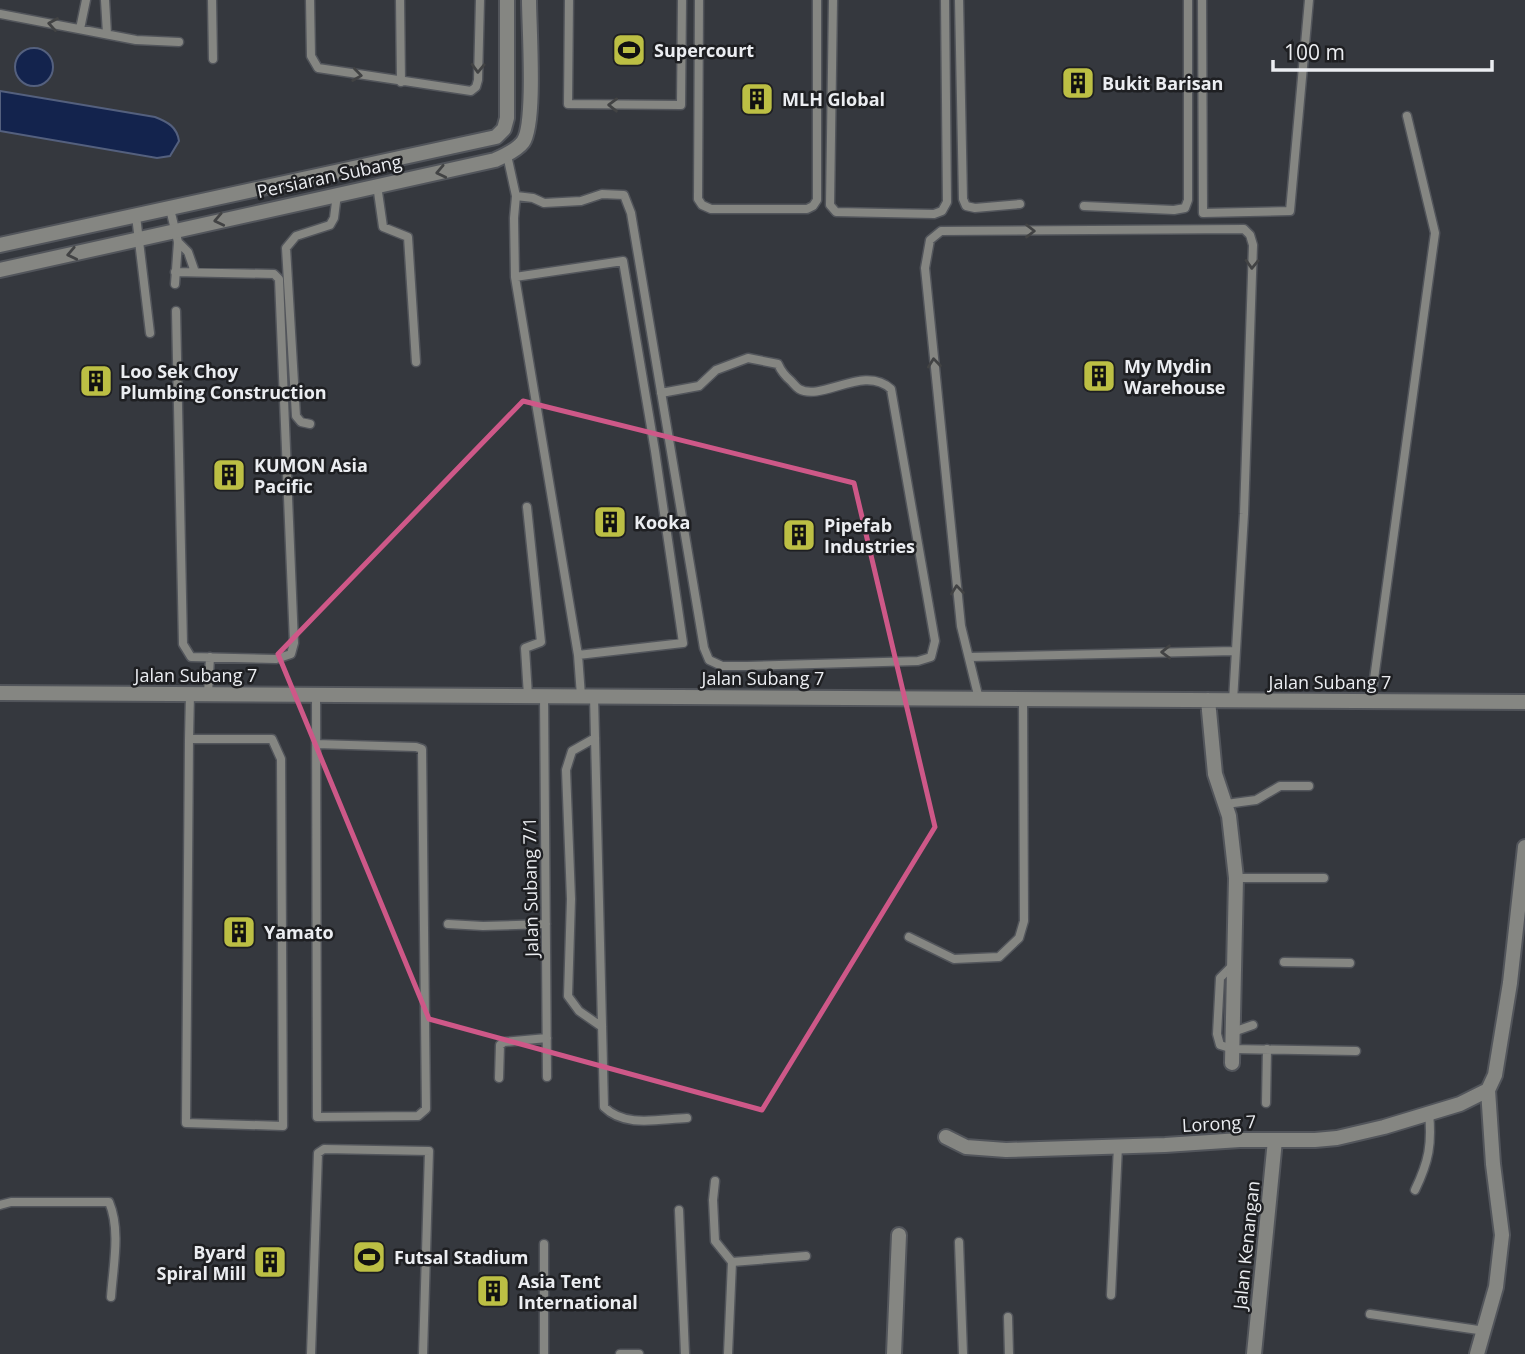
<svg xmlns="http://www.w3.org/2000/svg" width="1525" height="1354" viewBox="0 0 1525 1354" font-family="'Open Sans',sans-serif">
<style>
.water{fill:#13234d;stroke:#54607e;stroke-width:2}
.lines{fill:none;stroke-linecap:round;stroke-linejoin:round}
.service-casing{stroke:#52555b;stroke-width:11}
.minor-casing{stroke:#52555b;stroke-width:18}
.tertiary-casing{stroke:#52555b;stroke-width:18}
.service{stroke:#858682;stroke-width:8}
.minor{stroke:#858682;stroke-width:14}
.tertiary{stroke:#858682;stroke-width:14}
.oneway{stroke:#424344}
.marked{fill:none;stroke:#ce5888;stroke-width:5;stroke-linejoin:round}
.labels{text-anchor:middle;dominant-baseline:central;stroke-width:5;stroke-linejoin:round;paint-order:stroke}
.poi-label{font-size:18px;font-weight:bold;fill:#ebedf1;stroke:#1e1f22;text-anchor:start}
.street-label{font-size:18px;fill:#ebedf1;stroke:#1e1f22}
</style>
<rect width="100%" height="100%" fill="#35383e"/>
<path class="water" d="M15 67a19 19 0 1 1 38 0a19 19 0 1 1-38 0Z
M 0,91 L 155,117 C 168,122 177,127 179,141 L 170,156 L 157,158 L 0,131 Z"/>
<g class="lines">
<defs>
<path id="service" d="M 105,0 L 107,34
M 212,0 L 213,59
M 310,0 L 311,56 L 318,68 L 471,91 L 476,87 L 478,80 L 480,0
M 400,0 L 401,82
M 569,0 L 568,104 L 681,105 L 682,0
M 699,0 L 698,199 L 702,205 L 711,209 L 807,209 L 813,206 L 817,200 L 817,0
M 833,0 L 830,205 L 836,212 L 934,214 L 942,211 L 947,202 L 945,0
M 959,0 L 963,199 L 966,206 L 975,208 L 1020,204
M 1202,0 L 1203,213 L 1290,211 L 1309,0
M 0,14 L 136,40 L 179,42
M 80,29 L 86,0
M 507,155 L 516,196 L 514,218 L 515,277 L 578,655 L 581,696
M 377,185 L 383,227 L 408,237 L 416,362
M 516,196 L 533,198 L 544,203 L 581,201 L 602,194 L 624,195 L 631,213 L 704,648 L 709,660 L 722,666 L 747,666 L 918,661 L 931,657 L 935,641 L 891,389 C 864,364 822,402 799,389 C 796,387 794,384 791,381 C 785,376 781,371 778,364 L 748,358 L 716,370 L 699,386 L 661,393
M 1084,206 L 1174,210 L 1185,208 L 1188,200 L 1188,0
M 170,209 L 178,242 L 175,284
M 136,216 L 150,333
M 178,242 L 188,252 L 195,272
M 175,272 L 274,274 L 279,279 L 294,643 L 291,654 L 276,659 L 191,657 L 183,644 L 176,311
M 515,277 L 623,261 L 655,451 L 683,643 L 578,655
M 310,424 L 301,422 L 296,416 L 286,248 L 296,236 L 330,225 L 334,218 L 337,194
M 527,507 L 541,642 L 525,648 L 528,696
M 969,657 L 1234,651
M 208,694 L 210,657
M 316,695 L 317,1117 L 418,1116 L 426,1109 L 422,749 L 416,747 L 316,744
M 544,696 L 547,1077
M 594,696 L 604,1107 C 625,1128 659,1119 687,1118
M 979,699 L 961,626 L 925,268 L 930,240 L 941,231 L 1244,229 L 1250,235 L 1253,245 L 1244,514 L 1233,701
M 1371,701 L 1435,233 L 1407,116
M 595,738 L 572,751 L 566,770 L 571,899 L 568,996 L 579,1011 L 602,1027
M 189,739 L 272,739 L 281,759 L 283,1126 L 186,1123 L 189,739 L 190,694
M 1226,804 L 1256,800 L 1280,786 L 1309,786
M 1236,878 L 1324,878
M 448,924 L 483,926 L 546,924
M 909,937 L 954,959 L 999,957 L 1019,938 L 1024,921 L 1023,699
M 1284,962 L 1350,963
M 1234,964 L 1220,978 L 1217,1034 L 1220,1045 L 1233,1049 L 1356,1051
M 1233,1032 L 1253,1025
M 499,1078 L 500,1045 L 504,1042 L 547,1038
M 1266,1103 L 1267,1049
M 715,1181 L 713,1200 L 715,1241 L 732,1262 L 728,1354
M 1415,1190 C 1429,1161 1432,1144 1429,1113
M 0,1205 L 11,1202 L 109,1202 C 121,1230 113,1267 111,1297
M 679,1210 L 685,1354
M 959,1242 L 963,1354
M 544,1244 L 544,1354
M 732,1262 L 806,1256
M 1111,1295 L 1118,1146
M 1370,1314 L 1485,1331
M 1008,1317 L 1009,1354
M 311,1354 L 318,1153 L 324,1149 L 429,1151 L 423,1354
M 620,1354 L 639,1354"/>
<path id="minor" d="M 0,693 L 1525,702
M 1208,700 L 1215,774 L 1229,816 L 1236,878 L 1232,1063
M 946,1137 L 966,1147 L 1006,1150 L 1165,1145 L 1240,1140 L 1315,1140 L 1337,1138 L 1384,1127 L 1460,1104 L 1488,1090
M 894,1354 L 899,1235
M 1254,1354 L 1275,1140
M 1477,1354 L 1496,1287 L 1502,1235 L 1493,1164 L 1488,1090 L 1495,1075 L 1510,983 L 1525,847"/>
<path id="tertiary" d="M 0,245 L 496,137 L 504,129 L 507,118 L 507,0
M 0,270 L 495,160 C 504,156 517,150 523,142 C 536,124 529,26 529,0"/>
</defs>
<use href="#service" class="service-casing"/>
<use href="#minor" class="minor-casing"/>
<use href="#tertiary" class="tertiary-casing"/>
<use href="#service" class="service"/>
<use href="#minor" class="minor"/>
<use href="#tertiary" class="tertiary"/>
</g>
<defs><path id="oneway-chevron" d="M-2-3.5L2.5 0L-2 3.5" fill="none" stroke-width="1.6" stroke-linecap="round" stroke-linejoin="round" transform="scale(1.75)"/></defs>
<g class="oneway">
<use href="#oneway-chevron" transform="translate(53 24) rotate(-170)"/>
<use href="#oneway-chevron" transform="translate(478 68) rotate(92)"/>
<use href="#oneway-chevron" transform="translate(357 75) rotate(8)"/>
<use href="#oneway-chevron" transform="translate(613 105) rotate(-179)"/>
<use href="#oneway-chevron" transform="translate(441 172) rotate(168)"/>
<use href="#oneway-chevron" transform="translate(219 220) rotate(168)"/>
<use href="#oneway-chevron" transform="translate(1030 231)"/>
<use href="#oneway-chevron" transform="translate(72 254) rotate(168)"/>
<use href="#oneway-chevron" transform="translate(1252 264) rotate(92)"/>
<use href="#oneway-chevron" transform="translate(934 363) rotate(-96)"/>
<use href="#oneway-chevron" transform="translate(957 590) rotate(-96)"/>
<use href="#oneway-chevron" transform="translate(1166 652) rotate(179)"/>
</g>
<path class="marked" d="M 523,401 L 854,483 L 935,827 L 762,1110 L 429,1019 L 278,654 Z"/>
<defs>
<symbol id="stadium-square" viewBox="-11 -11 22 22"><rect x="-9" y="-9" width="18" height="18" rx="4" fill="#bcbf44" stroke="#1e1f22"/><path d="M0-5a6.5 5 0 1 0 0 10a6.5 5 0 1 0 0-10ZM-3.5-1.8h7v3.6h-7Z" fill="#111"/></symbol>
<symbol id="building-square" viewBox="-11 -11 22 22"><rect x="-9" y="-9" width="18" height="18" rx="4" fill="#bcbf44" stroke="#1e1f22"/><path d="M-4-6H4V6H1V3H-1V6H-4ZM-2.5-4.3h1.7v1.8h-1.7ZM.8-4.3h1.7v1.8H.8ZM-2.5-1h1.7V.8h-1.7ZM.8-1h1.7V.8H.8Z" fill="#111"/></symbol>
</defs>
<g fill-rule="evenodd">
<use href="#stadium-square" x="610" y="31" width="38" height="38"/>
<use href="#building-square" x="1059" y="64" width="38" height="38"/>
<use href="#building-square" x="738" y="80" width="38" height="38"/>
<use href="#building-square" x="1080" y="357" width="38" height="38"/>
<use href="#building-square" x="77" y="362" width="38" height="38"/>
<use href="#building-square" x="210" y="456" width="38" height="38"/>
<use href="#building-square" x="591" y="503" width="38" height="38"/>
<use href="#building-square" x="780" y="516" width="38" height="38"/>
<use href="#building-square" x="220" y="913" width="38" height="38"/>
<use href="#stadium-square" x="350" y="1238" width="38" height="38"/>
<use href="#building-square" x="251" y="1243" width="38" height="38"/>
<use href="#building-square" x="474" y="1272" width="38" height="38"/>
</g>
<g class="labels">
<g class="poi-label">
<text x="654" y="50">Supercourt</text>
<text x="1102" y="83">Bukit Barisan</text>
<text x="782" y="99">MLH Global</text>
<text x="1124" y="366">My Mydin<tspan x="1124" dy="21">Warehouse</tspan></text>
<text x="120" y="371">Loo Sek Choy<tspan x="120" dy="21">Plumbing Construction</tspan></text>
<text x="254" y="465">KUMON Asia<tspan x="254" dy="21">Pacific</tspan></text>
<text x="634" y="522">Kooka</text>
<text x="824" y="525">Pipefab<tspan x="824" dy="21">Industries</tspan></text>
<text x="264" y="932">Yamato</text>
<text x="246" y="1252" text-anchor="end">Byard<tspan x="246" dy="21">Spiral Mill</tspan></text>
<text x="394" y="1257">Futsal Stadium</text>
<text x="518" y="1281">Asia Tent<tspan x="518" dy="21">International</tspan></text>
</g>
<g class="street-label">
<text transform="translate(329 176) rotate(-12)">Persiaran Subang</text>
<text x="196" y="675">Jalan Subang 7</text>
<text x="763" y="678">Jalan Subang 7</text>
<text x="1330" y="682">Jalan Subang 7</text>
<text transform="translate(530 887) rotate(-91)">Jalan Subang 7/1</text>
<text transform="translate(1219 1123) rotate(-3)">Lorong 7</text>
<text transform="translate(1246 1245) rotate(-84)">Jalan Kenangan</text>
</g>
</g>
<path d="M1273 60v10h219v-10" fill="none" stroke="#ebedf1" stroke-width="3.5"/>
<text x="1284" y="60" font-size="21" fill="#ebedf1" stroke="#1e1f22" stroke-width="5" paint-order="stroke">100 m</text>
</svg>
